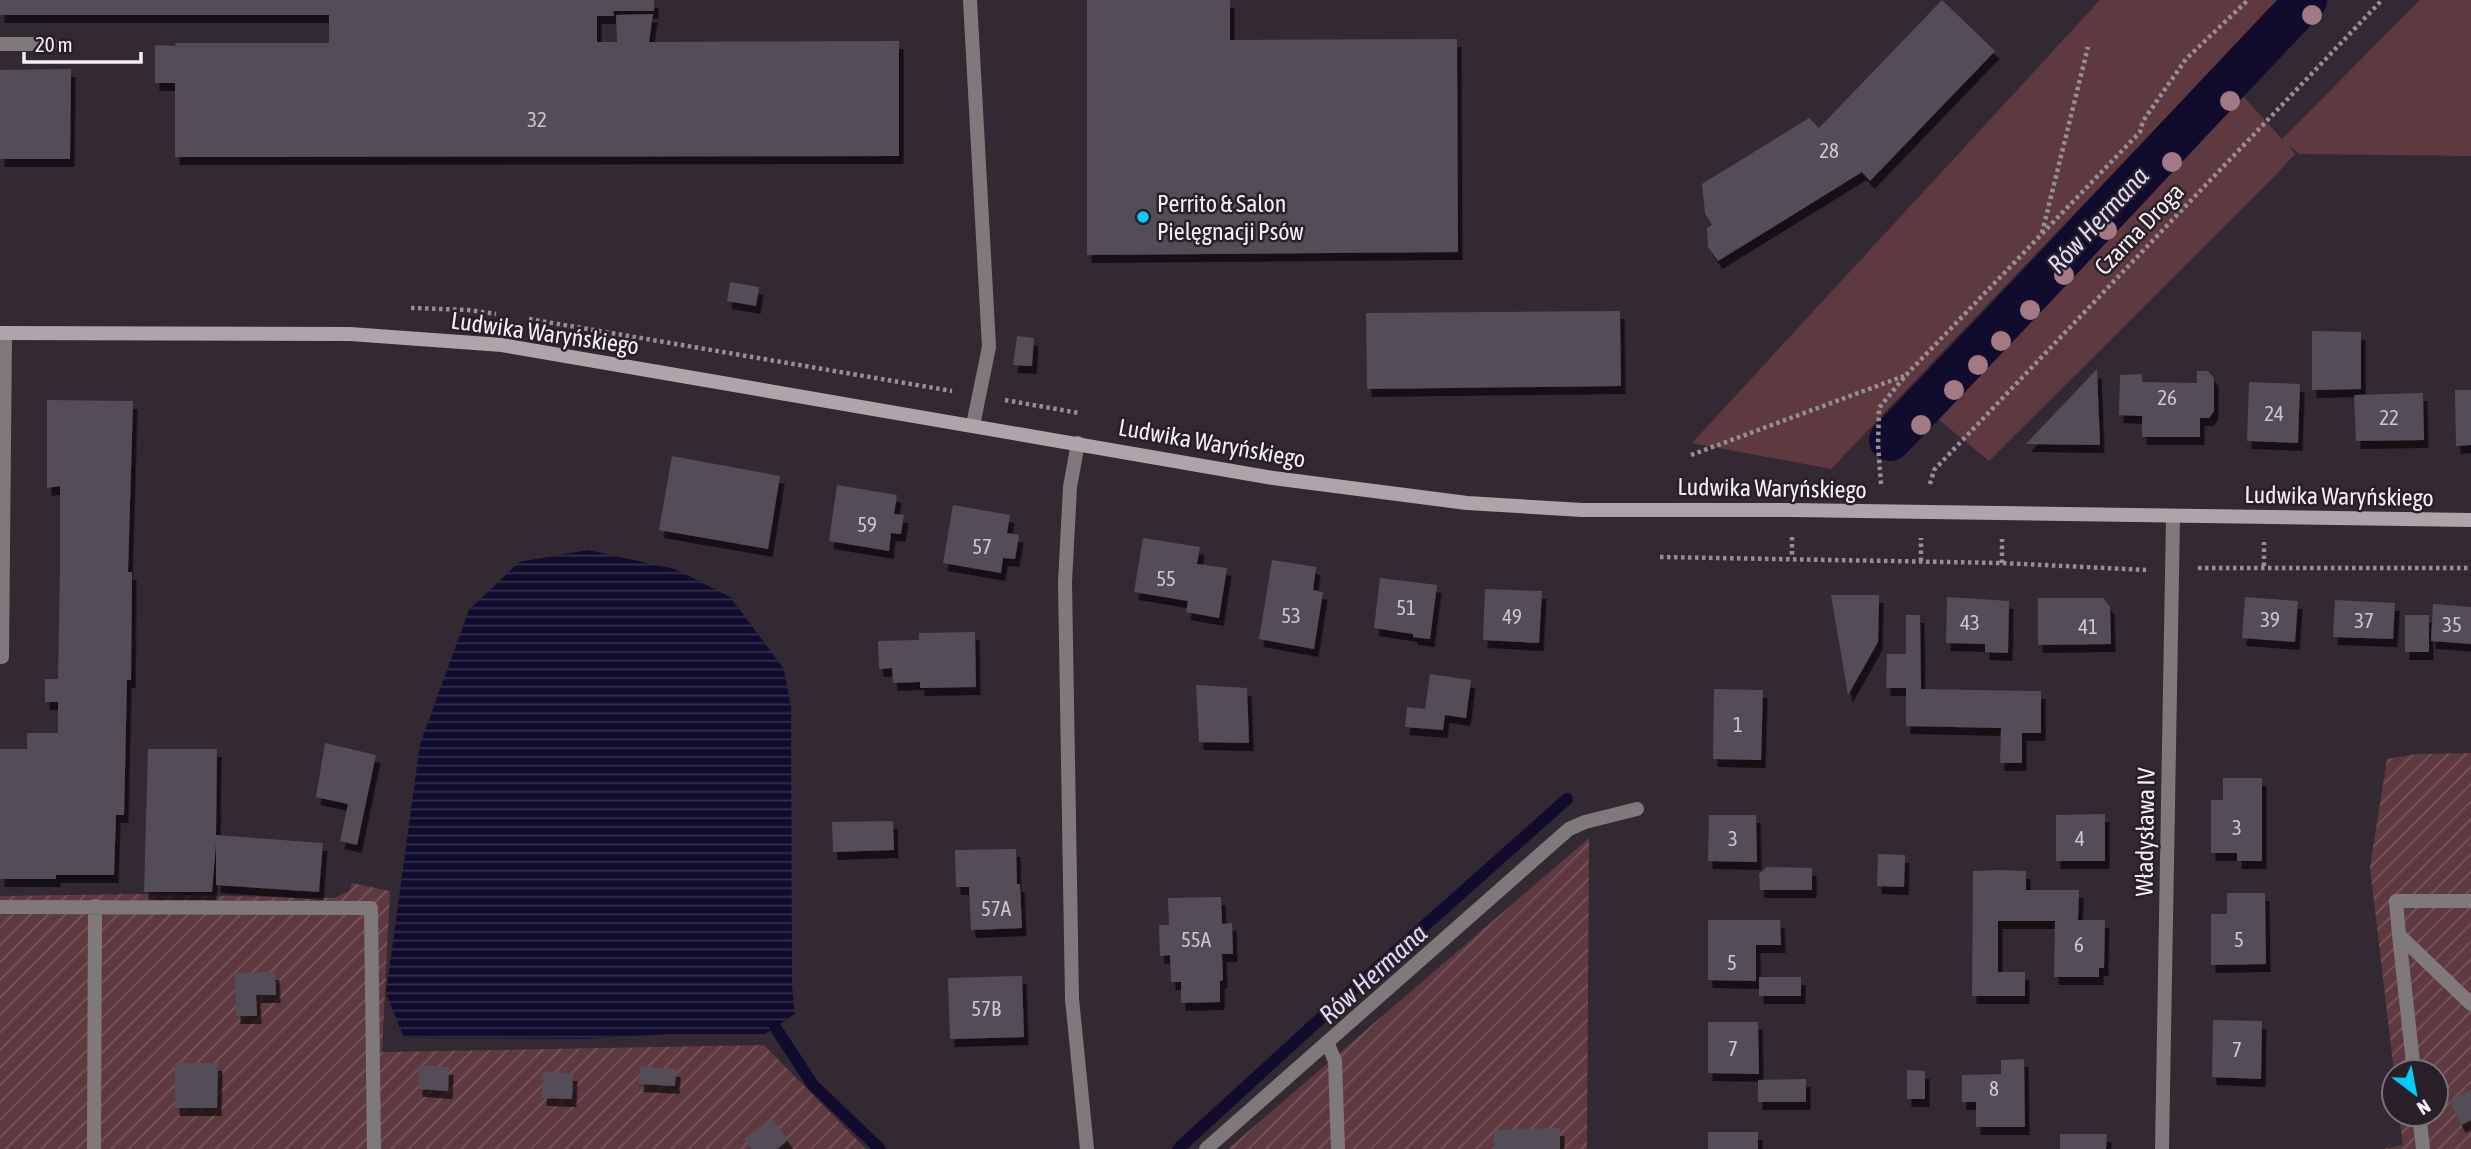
<svg xmlns="http://www.w3.org/2000/svg" width="2471" height="1149" viewBox="0 0 2471 1149" font-family="'Asap Condensed',sans-serif">
<style>
.green{fill:#5e393f}
.garden{fill:url(#garden-furrows)}
.water{fill:url(#water-rules)}
.lines{fill:none;stroke-linecap:round;stroke-linejoin:round}
.stream{stroke:#110b2d;stroke-width:12}
.canal{stroke:#110b2d;stroke-width:42}
.building{fill:#524d59;filter:url(#shadow)}
.path{stroke:#978f96;stroke-width:4.5;stroke-dasharray:3.5 3.5;stroke-linecap:butt}
.lane{stroke:#80797c;stroke-width:14}
.street{stroke:#80797c;stroke-width:14}
.secondary{stroke:#afa4a9;stroke-width:14}
.tree{fill:#a37a84}
.poi-dot{fill:#03cbf9;stroke:#281f28;stroke-width:2.5}
.labels{text-anchor:middle;dominant-baseline:central;stroke-width:5;stroke-linejoin:round;paint-order:stroke}
.number-label{font-size:21px;fill:#cdc6ce}
.poi-label{font-size:24px;fill:#f6eff5;stroke:#281f28;text-anchor:start}
.street-label{font-size:24px;fill:#f6eff5;stroke:#281f28}
.water-label{font-size:26px;font-style:italic;fill:#dadaf6;stroke:#281f28}
</style>
<defs>
<pattern id="garden-furrows" width="10" height="10" patternUnits="userSpaceOnUse" patternTransform="scale(1.75)"><rect width="10" height="10" fill="#5e393f"/><path d="M-1 1l2-2M0 10L10 0M9 11l2-2" fill="none" stroke="#76565b"/></pattern>
<pattern id="water-rules" width="6" height="5" patternUnits="userSpaceOnUse" patternTransform="scale(1.75)"><rect width="6" height="5" fill="#110b2d"/><path d="M0 2.5h6" fill="none" stroke="#342f4c"/></pattern>
<filter id="shadow"><feDropShadow dx="4.5" dy="8" stdDeviation="0" flood-color="#0009"/></filter>
</defs>
<rect width="100%" height="100%" fill="#322932"/>
<path class="green" d="M 2100,0 L 2278,0 L 1831,469 L 1692,443 Z
M 2420,0 L 2471,0 L 2471,156 L 2299,154 L 2288,145 L 2295,154 L 2271,180 L 1989,461 L 1922,406 L 1896,403 L 2233,85 L 2282,139 Z"/>
<path class="garden" d="M 2471,753 L 2471,1149 L 2383,1149 L 2403,1145 L 2399,1114 L 2436,1114 L 2436,1072 L 2394,1072 L 2370,867 L 2387,759 L 2416,754 Z
M 1589,838 L 1587,1149 L 1228,1149 Z
M 352,883 L 390,891 L 382,1052 L 764,1045 L 866,1149 L 0,1149 L 0,896 L 139,894 L 334,898 L 350,890 Z"/>
<path class="water" d="M 588,550 L 675,569 L 730,597 L 784,669 L 791,708 L 792,986 L 795,1014 L 765,1034 L 670,1034 L 585,1039 L 404,1038 L 386,993 L 420,744 L 469,610 L 519,562 Z"/>
<g class="lines">
<path class="stream" d="M 775,1027 L 813,1085 L 880,1149
M 1178,1149 L 1321,1018 L 1567,799"/>
<path class="canal" d="M 1890,440 C 2030,295 2167,146 2306,0"/>
</g>
<path class="building" d="M 0,0 L 654,0 L 654,11 L 613,11 L 614,16 L 597,16 L 597,42 L 617,42 L 616,15 L 653,14 L 649,42 L 899,41 L 899,156 L 175,157 L 175,83 L 155,83 L 155,45 L 176,46 L 175,43 L 329,43 L 329,15 L 0,15 Z
M 1087,0 L 1230,0 L 1230,40 L 1457,39 L 1458,252 L 1087,255 Z
M 1942,0 L 1995,51 L 1870,181 L 1862,172 L 1718,261 L 1708,247 L 1707,228 L 1712,225 L 1705,213 L 1702,184 L 1809,118 L 1819,128 Z
M 71,69 L 70,159 L 0,159 L 0,70 Z
M 730,282 L 759,287 L 756,306 L 727,301 Z
M 1620,311 L 1621,386 L 1367,389 L 1366,313 Z
M 2312,331 L 2361,332 L 2361,389 L 2312,390 Z
M 1017,336 L 1034,338 L 1032,366 L 1013,365 Z
M 2097,369 L 2100,445 L 2026,444 Z
M 2197,371 L 2208,371 L 2214,378 L 2214,411 L 2209,418 L 2200,418 L 2200,437 L 2142,437 L 2142,416 L 2119,415 L 2120,375 L 2142,374 L 2142,382 L 2197,383 Z
M 2249,382 L 2300,384 L 2298,443 L 2247,441 Z
M 2455,390 L 2471,390 L 2471,445 L 2456,446 Z
M 2423,393 L 2424,440 L 2356,441 L 2354,395 Z
M 47,400 L 133,401 L 128,572 L 132,572 L 131,680 L 127,680 L 124,815 L 116,815 L 114,875 L 56,875 L 56,879 L 0,879 L 0,749 L 27,749 L 27,733 L 58,733 L 58,702 L 45,702 L 45,679 L 58,679 L 60,570 L 60,486 L 47,488 Z
M 672,456 L 780,476 L 768,549 L 659,530 Z
M 837,485 L 897,495 L 894,514 L 904,515 L 901,534 L 891,533 L 889,551 L 829,541 Z
M 953,505 L 1010,515 L 1007,533 L 1019,535 L 1015,559 L 1003,558 L 1001,573 L 943,563 Z
M 1143,538 L 1200,547 L 1197,564 L 1227,568 L 1219,618 L 1186,612 L 1188,601 L 1134,592 Z
M 1272,560 L 1316,567 L 1313,590 L 1323,592 L 1314,649 L 1259,639 Z
M 1380,578 L 1437,585 L 1430,639 L 1413,637 L 1413,634 L 1374,628 Z
M 1485,589 L 1542,591 L 1539,643 L 1483,640 Z
M 1831,595 L 1879,595 L 1878,642 L 1848,695 Z
M 1947,597 L 2009,601 L 2008,653 L 1985,652 L 1985,644 L 1946,643 Z
M 2245,597 L 2298,601 L 2295,642 L 2242,638 Z
M 2038,598 L 2103,598 L 2110,607 L 2111,644 L 2038,645 Z
M 2335,600 L 2395,603 L 2393,639 L 2333,637 Z
M 2433,604 L 2471,607 L 2471,644 L 2431,641 Z
M 1906,615 L 1920,615 L 1921,689 L 2041,691 L 2041,733 L 2022,733 L 2022,763 L 2000,763 L 2001,728 L 1906,726 L 1906,688 L 1886,688 L 1887,654 L 1906,654 Z
M 2405,615 L 2429,615 L 2429,652 L 2405,652 Z
M 975,632 L 976,687 L 920,688 L 920,682 L 893,683 L 892,668 L 879,669 L 878,641 L 919,640 L 919,633 Z
M 1430,674 L 1471,680 L 1466,718 L 1445,715 L 1443,730 L 1405,727 L 1407,707 L 1425,709 Z
M 1196,685 L 1247,688 L 1249,743 L 1199,742 Z
M 1714,689 L 1763,690 L 1761,760 L 1713,759 Z
M 325,743 L 376,755 L 357,845 L 340,841 L 348,804 L 316,797 Z
M 148,749 L 217,749 L 216,835 L 323,843 L 319,892 L 216,885 L 216,843 L 212,892 L 144,892 Z
M 2223,778 L 2262,778 L 2262,861 L 2237,861 L 2237,853 L 2211,853 L 2211,800 L 2223,800 Z
M 2105,814 L 2105,861 L 2056,861 L 2056,815 Z
M 1709,815 L 1756,815 L 1757,862 L 1708,861 Z
M 893,821 L 894,850 L 833,852 L 832,822 Z
M 1016,849 L 1017,884 L 1020,884 L 1022,928 L 971,930 L 969,887 L 956,887 L 955,850 Z
M 1878,854 L 1905,855 L 1904,887 L 1877,886 Z
M 1767,867 L 1812,868 L 1812,890 L 1760,890 L 1759,874 Z
M 1998,870 L 2026,871 L 2026,890 L 2079,890 L 2078,920 L 2105,920 L 2104,968 L 2099,968 L 2099,977 L 2054,977 L 2055,921 L 1998,921 L 1998,972 L 2025,972 L 2025,996 L 1972,996 L 1973,871 Z
M 2227,893 L 2265,893 L 2266,964 L 2211,965 L 2211,914 L 2227,914 Z
M 1221,897 L 1222,924 L 1232,923 L 1233,954 L 1222,954 L 1223,980 L 1220,981 L 1220,1002 L 1181,1003 L 1181,982 L 1171,982 L 1170,955 L 1160,956 L 1159,925 L 1169,925 L 1168,898 Z
M 1708,920 L 1780,920 L 1781,945 L 1756,945 L 1756,981 L 1708,980 Z
M 275,972 L 276,995 L 256,995 L 257,1016 L 236,1016 L 235,973 Z
M 1022,976 L 1024,1037 L 950,1039 L 948,978 Z
M 1759,977 L 1801,977 L 1801,996 L 1759,996 Z
M 2213,1020 L 2262,1021 L 2261,1079 L 2212,1077 Z
M 1708,1022 L 1758,1022 L 1759,1074 L 1708,1073 Z
M 2024,1059 L 2025,1127 L 1976,1127 L 1976,1102 L 1962,1102 L 1962,1075 L 2001,1074 L 2001,1060 Z
M 175,1063 L 218,1063 L 217,1108 L 175,1108 Z
M 419,1065 L 449,1067 L 448,1091 L 418,1089 Z
M 640,1067 L 676,1069 L 675,1086 L 639,1084 Z
M 1907,1070 L 1925,1071 L 1925,1099 L 1907,1099 Z
M 543,1072 L 573,1073 L 572,1099 L 542,1098 Z
M 1806,1079 L 1806,1102 L 1758,1102 L 1758,1080 Z
M 2471,1090 L 2471,1120 L 2461,1125 L 2449,1101 Z
M 772,1118 L 788,1140 L 777,1149 L 751,1149 L 744,1139 Z
M 1560,1128 L 1560,1149 L 1494,1149 L 1494,1130 Z
M 1708,1132 L 1758,1132 L 1758,1149 L 1708,1149 Z
M 2060,1134 L 2107,1134 L 2106,1149 L 2060,1149 Z"/>
<g class="lines">
<path class="path" d="M 2042,233 L 2088,47
M 411,308 L 468,310 L 496,314
M 529,319 L 952,391
M 1005,400 L 1079,413
M 1691,455 L 1904,376
M 1881,484 L 1878,445 L 1879,408 L 1906,375 L 2140,132 L 2143,121 L 2186,59 L 2248,0
M 1930,484 L 1934,470 L 2382,0
M 1792,537 L 1792,558
M 1660,557 L 2002,563 L 2146,570
M 1921,561 L 1921,538
M 2002,563 L 2002,539
M 2264,566 L 2264,542
M 2198,568 L 2471,568"/>
<path class="lane" d="M 970,0 L 989,347 L 973,425
M 0,44 L 51,44
M 0,657 L 2,657 L 5,333
M 0,907 L 371,908 L 374,1149
M 2399,935 L 2396,901 L 2471,901
M 1072,999 L 1087,1149
M 1327,1042 L 1335,1061 L 1338,1149
M 2414,1072 L 2399,935 L 2471,1004
M 2419,1114 L 2423,1149
M 94,1149 L 95,906
M 1206,1149 L 1569,829 L 1585,822 L 1637,809"/>
<path class="street" d="M 1072,999 L 1065,582 L 1070,487 L 1078,443
M 2162,1149 L 2173,517"/>
<path class="secondary" d="M 0,333 L 350,334 L 502,345 L 1273,478 L 1467,503 L 1582,510 L 1792,510 L 2471,520"/>
</g>
<g class="tree">
<circle cx="2312" cy="15" r="10"/>
<circle cx="2230" cy="101" r="10"/>
<circle cx="2172" cy="162" r="10"/>
<circle cx="2107" cy="230" r="10"/>
<circle cx="2064" cy="275" r="10"/>
<circle cx="2030" cy="310" r="10"/>
<circle cx="2001" cy="341" r="10"/>
<circle cx="1978" cy="365" r="10"/>
<circle cx="1954" cy="390" r="10"/>
<circle cx="1921" cy="425" r="10"/>
</g>
<circle class="poi-dot" cx="1143" cy="217" r="7"/>
<g class="labels">
<g class="number-label">
<text x="537" y="119">32</text>
<text x="1829" y="150">28</text>
<text x="2167" y="397">26</text>
<text x="2274" y="413">24</text>
<text x="2389" y="417">22</text>
<text x="867" y="524">59</text>
<text x="982" y="546">57</text>
<text x="1166" y="578">55</text>
<text x="1406" y="607">51</text>
<text x="1291" y="615">53</text>
<text x="1512" y="616">49</text>
<text x="2270" y="619">39</text>
<text x="2364" y="620">37</text>
<text x="1970" y="622">43</text>
<text x="2452" y="624">35</text>
<text x="2088" y="626">41</text>
<text x="1738" y="724">1</text>
<text x="2237" y="827">3</text>
<text x="1733" y="838">3</text>
<text x="2080" y="838">4</text>
<text x="996" y="908">57A</text>
<text x="1196" y="939">55A</text>
<text x="2239" y="939">5</text>
<text x="2079" y="944">6</text>
<text x="1732" y="962">5</text>
<text x="986" y="1008">57B</text>
<text x="1733" y="1048">7</text>
<text x="2237" y="1049">7</text>
<text x="1994" y="1088">8</text>
</g>
<g class="poi-label">
<text x="1157" y="203">Perrito &amp; Salon<tspan x="1157" dy="28">Pielęgnacji Psów</tspan></text>
</g>
<g class="street-label">
<text transform="translate(2139 229) rotate(-46)">Czarna Droga</text>
<text transform="translate(545 333) rotate(8)">Ludwika Waryńskiego</text>
<text transform="translate(1212 443) rotate(10)">Ludwika Waryńskiego</text>
<text transform="translate(1772 488) rotate(1)">Ludwika Waryńskiego</text>
<text transform="translate(2339 496) rotate(1)">Ludwika Waryńskiego</text>
<text transform="translate(2145 832) rotate(-89)">Władysława IV</text>
</g>
<g class="water-label">
<text transform="translate(2098 220) rotate(-47)">Rów Hermana</text>
<text transform="translate(1373 974) rotate(-42)">Rów Hermana</text>
</g>
</g>
<g transform="translate(2415 1093) rotate(148)"><circle r="33" fill="#281f28" stroke="#7a727a" stroke-width="2"/>
<path d="M0-5L12 26L0 18L-12 26Z" fill="#03cbf9"/>
<text y="-10" font-size="19" font-weight="bold" text-anchor="middle" fill="#f6eff5">N</text>
</g>
<path d="M24 52v10h117v-10" fill="none" stroke="#f6eff5" stroke-width="3.5"/>
<text x="35" y="52" font-size="21" fill="#f6eff5" stroke="#281f28" stroke-width="5" paint-order="stroke">20 m</text>
</svg>
